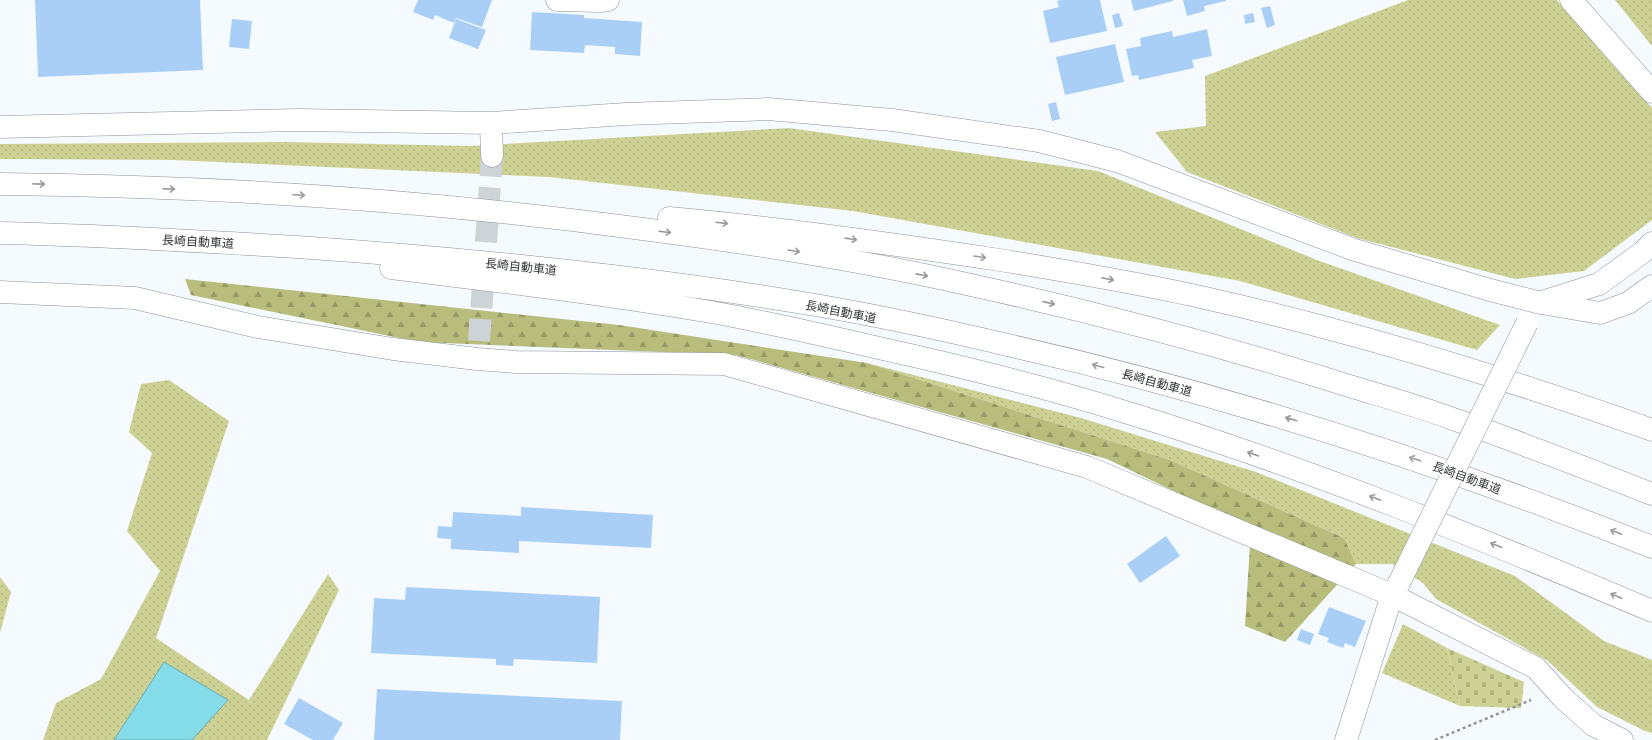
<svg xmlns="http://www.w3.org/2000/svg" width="1652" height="740" viewBox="0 0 1652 740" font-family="'Playfair Display','Noto Sans JP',serif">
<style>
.grass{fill:url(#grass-dots)}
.forest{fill:url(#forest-firs)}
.cemetery{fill:url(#cemetery-stones)}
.water{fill:#83dce8;stroke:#6baab3}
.building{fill:#a9cff7}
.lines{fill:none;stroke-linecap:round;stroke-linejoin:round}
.minor-tunnel{stroke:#ced3d7;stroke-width:22;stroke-dasharray:22 11;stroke-linecap:butt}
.minor-casing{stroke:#8d9298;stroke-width:23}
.motorway-casing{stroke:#8d9298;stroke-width:23}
.path{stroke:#919598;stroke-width:2.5;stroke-dasharray:3 3;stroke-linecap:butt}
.minor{stroke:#fff;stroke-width:22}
.motorway{stroke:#fff;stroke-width:22}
.minor-bridge-casing{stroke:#8d9298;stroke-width:23;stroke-linecap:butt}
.minor-bridge{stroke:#fff;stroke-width:22}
.oneway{stroke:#999a9b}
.labels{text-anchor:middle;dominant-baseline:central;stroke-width:4;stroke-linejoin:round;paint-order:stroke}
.street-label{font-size:12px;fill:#333537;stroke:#fff}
</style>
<defs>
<pattern id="grass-dots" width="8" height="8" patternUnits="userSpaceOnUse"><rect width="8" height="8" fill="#cdd294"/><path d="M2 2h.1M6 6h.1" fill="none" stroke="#b0b580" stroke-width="1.8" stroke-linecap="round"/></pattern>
<pattern id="forest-firs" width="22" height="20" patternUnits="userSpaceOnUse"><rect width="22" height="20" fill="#b8bd7c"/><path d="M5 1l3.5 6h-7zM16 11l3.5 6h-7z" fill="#969a66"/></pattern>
<pattern id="cemetery-stones" width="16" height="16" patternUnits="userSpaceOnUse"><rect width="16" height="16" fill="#cdd294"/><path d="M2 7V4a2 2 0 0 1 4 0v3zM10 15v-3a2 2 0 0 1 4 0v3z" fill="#b0b580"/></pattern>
</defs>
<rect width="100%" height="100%" fill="#f5faff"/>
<path class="grass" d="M 1408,0 L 1557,0 L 1652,108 L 1652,220 L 1584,271 L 1515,279 L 1357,238 L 1187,172 L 1155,132 L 1206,126 L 1205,76 Z
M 1615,0 L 1652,0 L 1652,46 Z
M 789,128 L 1098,171 L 1317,260 L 1500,325 L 1477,350 L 1240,281 L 853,211 L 549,177 L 173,160 L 0,159 L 0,144 L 285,142 L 470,146 Z
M 867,363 L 1081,418 L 1256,472 L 1515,576 L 1604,641 L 1652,660 L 1652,733 L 1645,731 L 1597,707 L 1548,661 L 1436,599 L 1423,583 L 1392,564 L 1356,564 L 1344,538 L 1170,460 Z
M 169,380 L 229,421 L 156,638 L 249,700 L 328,574 L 339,590 L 267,740 L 192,740 L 228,700 L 164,662 L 114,740 L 43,740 L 56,703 L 101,679 L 160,571 L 127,531 L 152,453 L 129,432 L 141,384 Z
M 0,577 L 11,592 L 0,633 Z
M 1403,624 L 1447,648 L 1460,706 L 1382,673 Z"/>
<path class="forest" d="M 185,279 L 619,325 L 867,363 L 1170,460 L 1344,538 L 1356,564 L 1285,642 L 1245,626 L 1251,528 L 1107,459 L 736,355 L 419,342 L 191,295 Z"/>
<path class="cemetery" d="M 1447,648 L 1524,682 L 1521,708 L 1460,706 Z"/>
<path class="water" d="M 164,662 L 228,700 L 192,740 L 114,740 Z"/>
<path class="building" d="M 35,0 L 200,0 L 203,70 L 38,77 Z
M 418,0 L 492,0 L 482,27 L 456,18 L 454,23 L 435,15 L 433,20 L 413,12 Z
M 1061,0 L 1100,0 L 1107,31 L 1050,43 L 1043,11 L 1059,7 L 1057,1 Z
M 1131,0 L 1173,0 L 1173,1 L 1134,11 Z
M 1183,0 L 1226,0 L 1226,1 L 1204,6 L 1205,11 L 1187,16 Z
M 1270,6 L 1275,25 L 1267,28 L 1261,8 Z
M 532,12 L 584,15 L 584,18 L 642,22 L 640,56 L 615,54 L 615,47 L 585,45 L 584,53 L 530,50 Z
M 1119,13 L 1123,26 L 1115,28 L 1112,15 Z
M 1253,13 L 1255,22 L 1245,24 L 1244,15 Z
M 232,19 L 252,21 L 249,49 L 229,47 Z
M 456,19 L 486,30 L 478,49 L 449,38 Z
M 1207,29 L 1212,56 L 1192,60 L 1194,68 L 1139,80 L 1138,75 L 1132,76 L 1126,49 L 1141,46 L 1140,38 L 1172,31 L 1173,37 Z
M 1115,44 L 1124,82 L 1065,95 L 1056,57 Z
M 1056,102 L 1060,119 L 1052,121 L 1048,104 Z
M 521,507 L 653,515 L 651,548 L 519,541 L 519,553 L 451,549 L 451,539 L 437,538 L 438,526 L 452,527 L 453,512 L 521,516 Z
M 1166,536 L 1180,556 L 1140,583 L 1127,564 Z
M 406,587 L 600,597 L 597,663 L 514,659 L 513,666 L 496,665 L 496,659 L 371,653 L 374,598 L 405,600 Z
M 1329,607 L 1366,621 L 1355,647 L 1345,643 L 1343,648 L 1327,642 L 1329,638 L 1318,634 Z
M 1301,629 L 1314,634 L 1310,645 L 1297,640 Z
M 377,689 L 622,701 L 620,740 L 374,740 Z
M 299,698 L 343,723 L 333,740 L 313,740 L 284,724 Z"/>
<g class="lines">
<path class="minor-tunnel" d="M 479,341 L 492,156"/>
<defs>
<path id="minor" d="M 557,0 L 600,1 L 608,0
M 1571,0 L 1652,92
M 491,123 L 492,156
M 0,127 L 298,120 L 491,123 L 626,114 L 768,109 L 892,120 L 1039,141 L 1117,161 L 1355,250 L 1490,290 L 1541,303 L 1600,313 L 1628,303 L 1652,286
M 0,292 L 135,298 L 258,327 L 393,349 L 477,359 L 516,362 L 724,364 L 1087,467 L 1392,595 L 1536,668 L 1562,697 L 1593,725 L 1622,740
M 1542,302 L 1599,284 L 1643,252 L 1652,243
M 1346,740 L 1392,595 L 1399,583"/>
<path id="motorway" d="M 0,184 C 213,186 425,200 635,228 C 745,242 854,259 962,283 C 1095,312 1227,347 1356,388 C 1389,398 1421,407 1453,419 C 1520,442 1586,468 1652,494
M 669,218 C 782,228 894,244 1006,261 C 1072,272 1139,283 1205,298 C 1357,332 1506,378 1652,430
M 0,233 C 99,235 198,241 297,247 C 472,259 647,276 821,306 C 885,317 949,331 1012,346 C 1232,396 1442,464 1652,547
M 391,268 C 498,281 605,294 711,312 C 767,322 823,335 879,348 C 960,366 1042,386 1122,411 C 1303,466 1478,537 1652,611"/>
</defs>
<use href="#minor" class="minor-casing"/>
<use href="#motorway" class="motorway-casing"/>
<path class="path" d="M 1435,740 L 1531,700"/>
<use href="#minor" class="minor"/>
<use href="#motorway" class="motorway"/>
<defs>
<path id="minor-bridge" d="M 1399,583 L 1527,323"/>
</defs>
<use href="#minor-bridge" class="minor-bridge-casing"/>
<use href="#minor-bridge" class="minor-bridge"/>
</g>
<defs><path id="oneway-shaft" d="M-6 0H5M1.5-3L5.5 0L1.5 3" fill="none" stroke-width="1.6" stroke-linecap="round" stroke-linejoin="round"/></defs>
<g class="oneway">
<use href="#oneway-shaft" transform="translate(39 184) rotate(1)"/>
<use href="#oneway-shaft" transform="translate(169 189) rotate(2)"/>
<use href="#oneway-shaft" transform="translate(299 195) rotate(3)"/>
<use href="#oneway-shaft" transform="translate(722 223) rotate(7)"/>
<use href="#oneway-shaft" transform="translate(665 232) rotate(7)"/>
<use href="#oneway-shaft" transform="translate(851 239) rotate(8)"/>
<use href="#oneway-shaft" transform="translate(794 251) rotate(9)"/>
<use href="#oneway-shaft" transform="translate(980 257) rotate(9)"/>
<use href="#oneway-shaft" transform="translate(922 275) rotate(11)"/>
<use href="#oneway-shaft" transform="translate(1108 279) rotate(11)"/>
<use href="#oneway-shaft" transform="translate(1049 303) rotate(13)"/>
<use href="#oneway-shaft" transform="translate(1098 366) rotate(-165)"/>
<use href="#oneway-shaft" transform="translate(1291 419) rotate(-164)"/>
<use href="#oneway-shaft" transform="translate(1253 454) rotate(-161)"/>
<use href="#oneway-shaft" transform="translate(1415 459) rotate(-162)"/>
<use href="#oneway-shaft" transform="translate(1375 498) rotate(-159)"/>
<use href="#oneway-shaft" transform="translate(1616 532) rotate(-159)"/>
<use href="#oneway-shaft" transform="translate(1496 545) rotate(-159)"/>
<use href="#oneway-shaft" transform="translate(1616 596) rotate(-157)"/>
</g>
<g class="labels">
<g class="street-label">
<text transform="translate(198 241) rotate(3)">長崎自動車道</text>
<text transform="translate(521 266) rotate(6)">長崎自動車道</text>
<text transform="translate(841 311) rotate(11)">長崎自動車道</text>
<text transform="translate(1157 382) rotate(15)">長崎自動車道</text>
<text transform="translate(1467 477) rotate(20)">長崎自動車道</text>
</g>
</g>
</svg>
